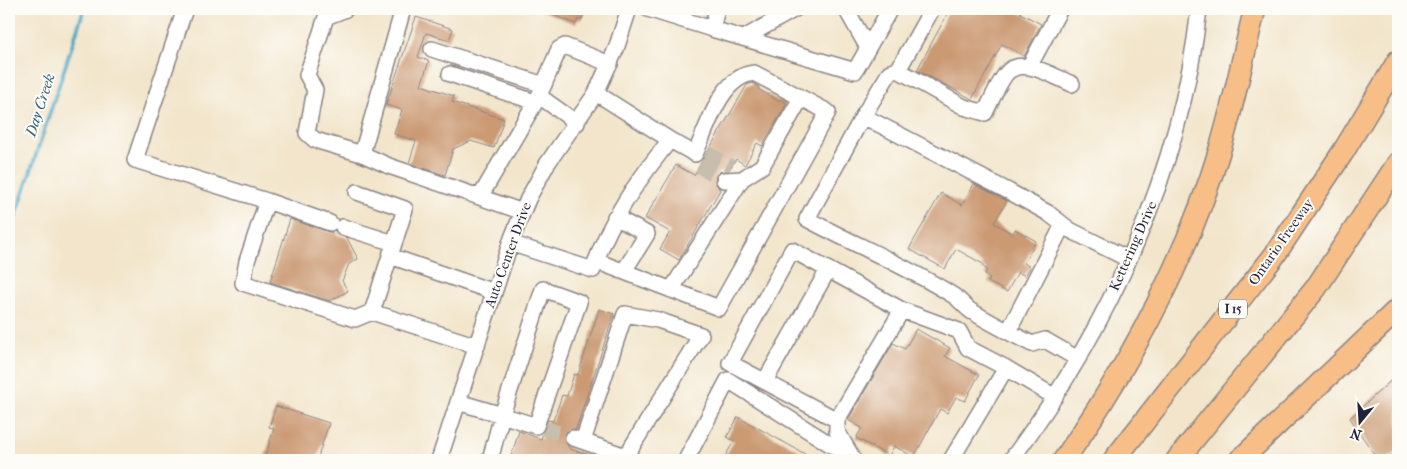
<svg xmlns="http://www.w3.org/2000/svg" width="1407" height="469" viewBox="0 0 1407 469" font-family="'IM FELL French Canon',serif">
<style>
.lines{fill:none;stroke-linecap:round;stroke-linejoin:round}
.stream{stroke:#46a7c5;stroke-width:4}
.building{fill:#cb9a73}
.minor-tunnel{stroke:#c8beae;stroke-width:15;stroke-dasharray:15 8;stroke-linecap:butt}
.minor-casing{stroke:#8a8483;stroke-width:18}
.highway-casing{stroke:#8a8483;stroke-width:24}
.minor{stroke:#fff;stroke-width:15}
.highway{stroke:#f7be88;stroke-width:21}
.labels{text-anchor:middle;dominant-baseline:central;stroke-width:4;stroke-linejoin:round;paint-order:stroke}
.shield{fill:#fdfcf7;stroke:#646373;stroke-width:1}
.shield-label{font-size:12px;font-weight:bold;fill:#22223b}
.street-label{font-size:14px;fill:#22223b;stroke:#fdfcf7}
.water-label{font-size:15px;font-style:italic;fill:#325e79;stroke:#fdfcf7}
</style>
<rect width="100%" height="100%" fill="#fdfcf7"/>
<filter id="ink" filterUnits="userSpaceOnUse"><feTurbulence type="fractalNoise" baseFrequency=".02" numOctaves="2"/><feDisplacementMap in="SourceGraphic" scale="10" xChannelSelector="R" yChannelSelector="G"/><feConvolveMatrix kernelMatrix="1 2 1 2 8 2 1 2 1" color-interpolation-filters="sRGB"/></filter>
<filter id="wash" filterUnits="userSpaceOnUse"><feTurbulence type="fractalNoise" baseFrequency=".0096" numOctaves="4" result="noise"/><feDisplacementMap in="SourceGraphic" scale="20" xChannelSelector="R" yChannelSelector="G"/><feGaussianBlur stdDeviation="1.12" result="paint"/><feColorMatrix in="noise" values="0 0 0 0 0 0 0 0 0 0 0 0 0 0 0 0 0 1.4 0 .05"/><feComposite in="paint" operator="in"/></filter>
<g filter="url(#wash)">
<rect width="100%" height="100%" fill="#f2e5cb"/>
<g class="lines">
<path class="stream" d="M 9,237 L 84,9"/>
</g>
<g id="blocks">
<path class="building" d="M 537,9 L 586,9 L 581,21 L 578,19 L 576,24 Z
M 950,9 L 1022,9 L 1020,13 L 1041,24 L 1024,56 L 1002,44 L 972,99 L 917,70 Z
M 416,17 L 453,29 L 449,40 L 426,33 L 418,57 L 429,61 L 421,85 L 454,96 L 452,102 L 504,119 L 494,148 L 471,141 L 453,149 L 445,175 L 409,163 L 416,141 L 394,134 L 402,110 L 386,105 Z
M 753,83 L 759,87 L 758,89 L 779,101 L 780,99 L 787,103 L 762,146 L 757,143 L 745,165 L 736,159 L 729,170 L 719,172 L 716,175 L 715,181 L 720,190 L 679,260 L 660,249 L 670,232 L 645,218 L 676,165 L 694,175 L 747,85 Z
M 974,184 L 1007,201 L 994,223 L 1013,234 L 1015,229 L 1036,241 L 1024,263 L 1030,267 L 1025,276 L 1018,272 L 1007,292 L 988,282 L 990,278 L 985,274 L 987,270 L 982,266 L 983,264 L 956,249 L 945,269 L 909,249 L 941,193 L 962,205 Z
M 290,219 L 347,238 L 358,259 L 349,264 L 342,281 L 348,291 L 330,301 L 270,282 Z
M 599,309 L 614,314 L 576,429 L 567,431 L 564,439 L 570,449 L 600,458 L 600,460 L 510,460 L 519,431 L 541,439 L 548,420 L 553,421 L 562,395 L 567,396 L 574,374 L 578,375 Z
M 916,329 L 950,348 L 945,356 L 979,375 L 965,401 L 956,397 L 947,413 L 940,409 L 914,457 L 894,446 L 889,456 L 856,438 L 862,428 L 848,420 L 893,343 L 905,349 Z
M 1398,374 L 1398,452 L 1385,460 L 1378,460 L 1350,418 Z
M 276,406 L 329,423 L 317,460 L 264,460 L 274,428 L 269,427 Z
M 738,417 L 816,460 L 723,460 L 734,441 L 727,437 Z"/>
</g>
</g>
<g filter="url(#ink)">
<use href="#blocks" fill-opacity="0" stroke="#8a8483" stroke-width="1"/>
<g class="lines">
<path class="minor-tunnel" d="M 707,153 L 731,167
M 699,166 L 724,180
M 544,428 L 573,438"/>
<defs>
<path id="minor" d="M 185,9 L 135,160 L 267,201
M 346,9 L 326,17 L 307,75 L 315,90 L 307,133 L 315,140 L 362,154
M 403,9 L 362,154 L 389,166 L 523,212
M 648,9 L 712,29 L 717,9
M 846,9 L 868,48
M 932,9 L 898,70 L 890,72 L 863,116 L 807,219 C 855,245 907,266 954,296 C 960,300 965,307 971,311 C 991,323 1012,334 1032,344 L 1045,340 L 1078,359
M 712,29 L 855,71 L 890,9
M 744,38 L 795,9
M 432,49 L 544,85
M 1029,67 L 1060,9
M 898,70 L 964,107 L 985,113 C 991,101 997,86 1005,75 C 1020,54 1054,77 1072,84
M 450,74 L 535,102
M 539,96 L 577,123
M 863,116 L 1010,192 L 1048,213 L 1070,230 L 1128,259
M 724,180 L 742,179
M 357,192 L 405,209 L 390,256
M 480,197 L 539,96 L 559,49 L 565,46 L 610,64
M 615,217 L 647,234 L 624,271
M 330,223 L 267,201 L 247,261 L 243,283 L 355,319 L 372,312
M 343,227 L 394,243
M 510,243 L 593,270 C 609,220 638,180 670,140 L 596,93
M 596,261 L 719,308 L 828,112 L 754,73 C 720,77 708,127 695,154 L 670,140
M 543,289 L 579,302 L 536,426 L 502,415 Z
M 671,290 L 742,179 L 762,166 L 801,98
M 1008,332 L 1063,225
M 477,346 L 372,312 L 390,256 L 494,292
M 765,381 L 828,270
M 458,402 L 502,415 L 490,460
M 837,420 L 730,363 L 792,250 L 902,310 L 959,331 L 968,348 L 1006,368
M 573,438 L 626,456 L 701,335 L 658,320 L 625,314 L 583,441
M 852,457 L 837,431 L 837,420 L 902,310
M 439,460 L 512,238 L 528,199 L 547,164 L 596,93 L 616,49 L 629,9
M 686,460 L 728,380 L 852,458
M 951,460 L 1006,368 L 1055,397
M 1011,460 C 1108,329 1181,172 1199,9"/>
<path id="highway" d="M 1064,460 C 1130,364 1186,261 1220,149 C 1234,103 1243,55 1255,9
M 1114,460 L 1274,256 L 1343,152 L 1398,61
M 1177,460 L 1316,288 L 1398,163
M 1240,460 L 1398,309"/>
</defs>
<use href="#minor" class="minor-casing"/>
<use href="#highway" class="highway-casing"/>
<use href="#minor" class="minor"/>
<use href="#highway" class="highway"/>
</g>
</g>
<g class="labels">
<rect class="shield" x="1219" y="299.5" width="28" height="19" rx="4"/>
<g class="shield-label">
<text x="1233" y="309">I 15</text>
</g>
<g class="street-label">
<text transform="translate(1281 242) rotate(-55)">Ontario Freeway</text>
<text transform="translate(1133 246) rotate(-66)">Kettering Drive</text>
<text transform="translate(508 255) rotate(-70)">Auto Center Drive</text>
</g>
<g class="water-label">
<text transform="translate(40 105) rotate(-72)">Day Creek</text>
</g>
</g>
<rect width="1407" height="469" fill="none" stroke="#fdfcf7" stroke-width="30"/>
<g transform="translate(1360 422) rotate(198)" stroke="#fdfcf7" stroke-width="4" paint-order="stroke">
<path d="M0-4L9 19L0 12L-9 19Z" fill="#22223b"/>
<text y="-8" font-size="14" font-weight="bold" text-anchor="middle" fill="#22223b">N</text>
</g>
</svg>
